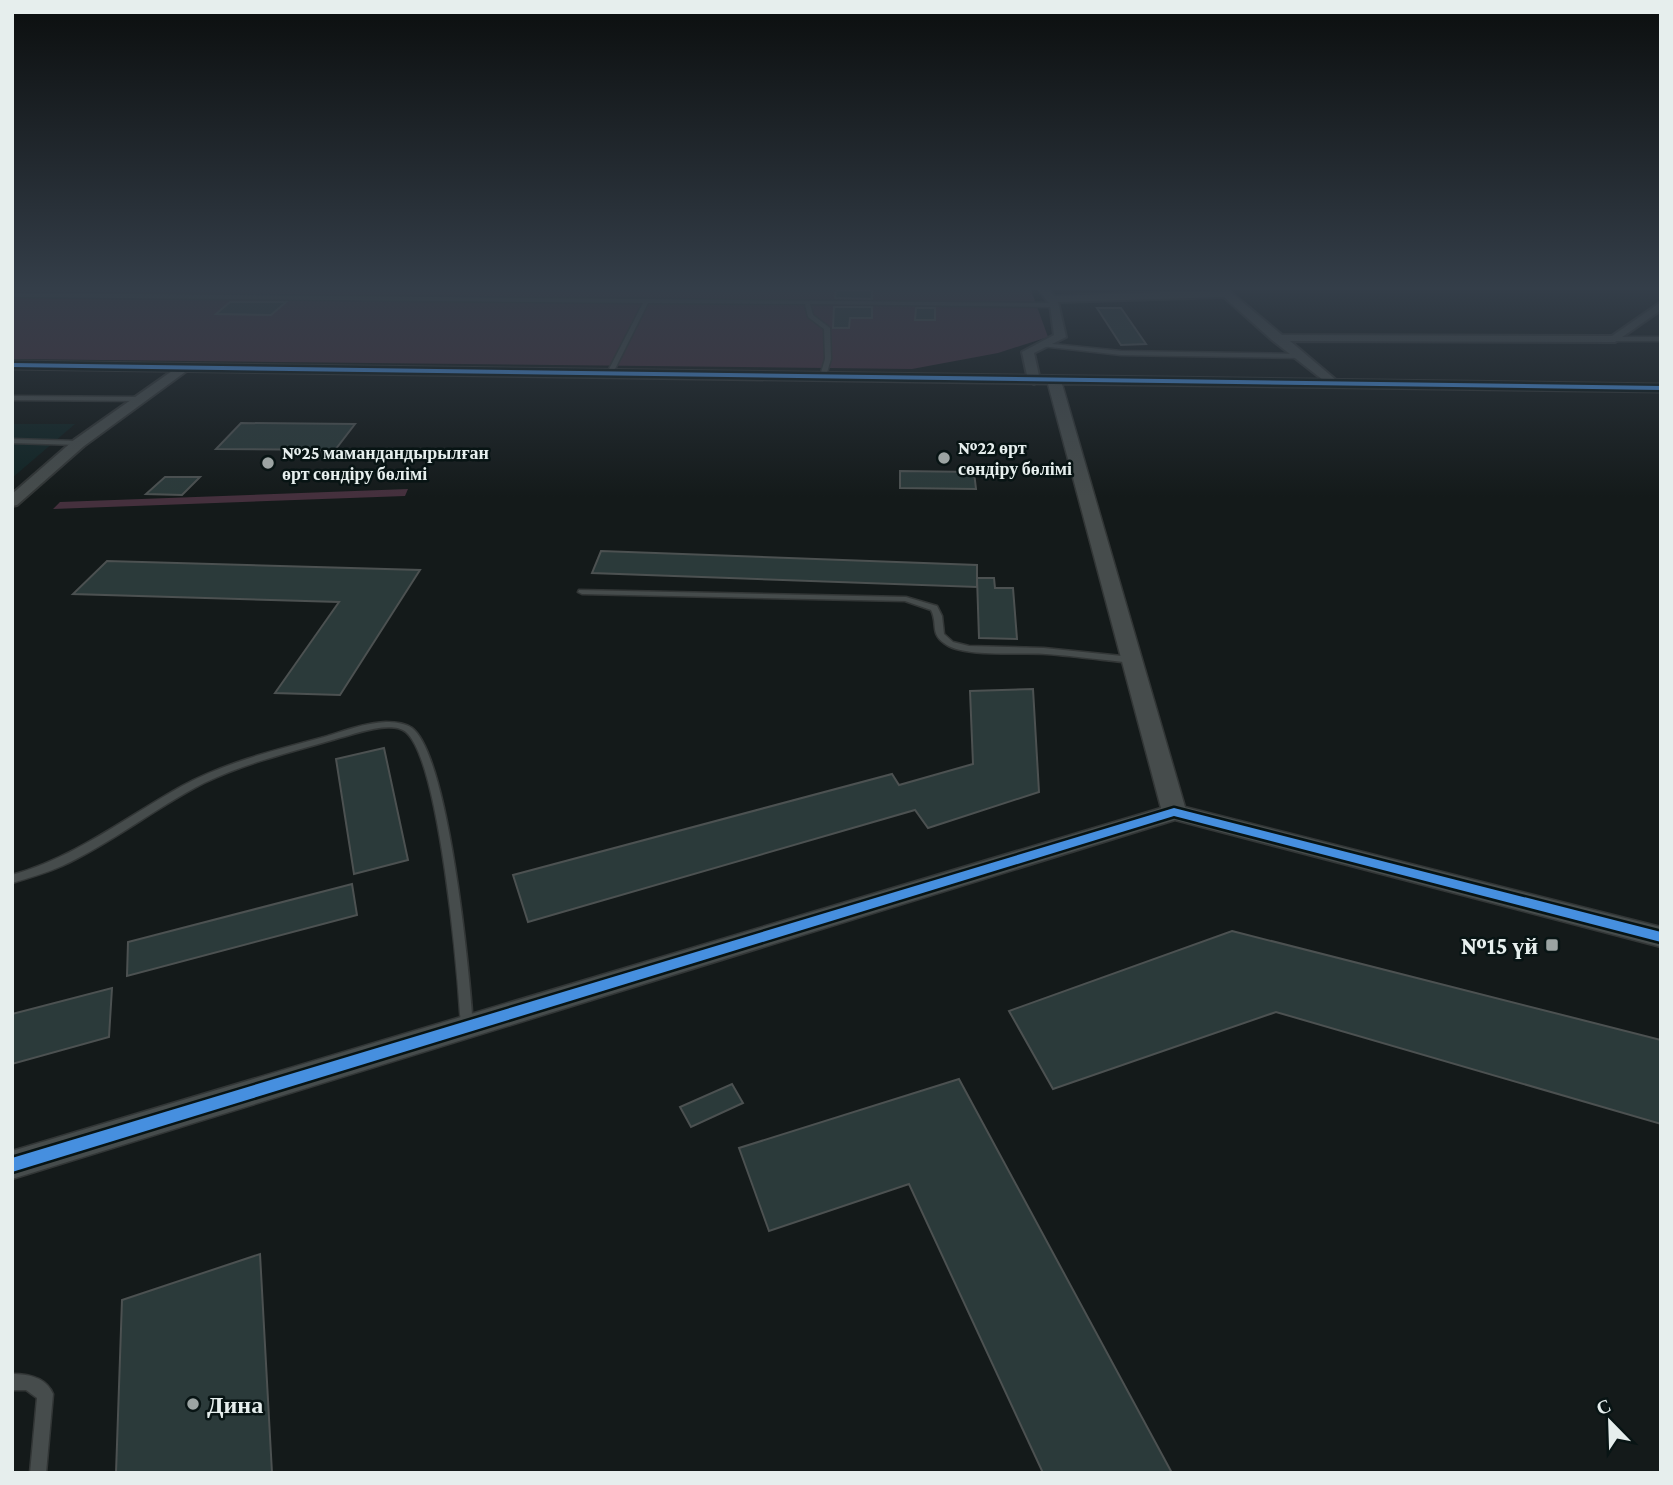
<svg xmlns="http://www.w3.org/2000/svg" width="1673" height="1485" viewBox="0 0 1673 1485" font-family="'Crimson Pro',serif">
<style>
.built{fill:#112424}
.green{fill:#45303d}
.building{fill:#2b3a3a;stroke:#4c5151;stroke-width:2}
.lines{fill:none;stroke-linecap:round;stroke-linejoin:round}
.service-casing{stroke:#323636;stroke-width:3}
.minor-casing{stroke:#323636;stroke-width:4}
.tertiary-casing{stroke:#323636;stroke-width:3}
.service{fill:#464c4c;fill-rule:evenodd}
.minor{fill:#464c4c;fill-rule:evenodd}
.tertiary{fill:#464c4c;fill-rule:evenodd}
.cycleway-casing{stroke:#081414;stroke-width:5}
.cycleway{fill:#468fdf;fill-rule:evenodd}
.poi-dot{fill:#9ca4a3;stroke:#081414;stroke-width:2.5}
.labels{text-anchor:middle;dominant-baseline:central;stroke-width:5;stroke-linejoin:round;paint-order:stroke}
.far-poi-label{font-size:18px;font-weight:bold;fill:#e6eeed;stroke:#081414;text-anchor:start}
.near-poi-label{font-size:24px;font-weight:bold;fill:#e6eeed;stroke:#081414;text-anchor:end}
</style>
<rect width="100%" height="100%" fill="#141a1a"/>
<path class="built" d="M 12,424 L 75,424 L 12,478 Z"/>
<path class="green" d="M 12,290 L 1031,290 L 1048,337 L 998,353 L 912,369 L 12,359 Z
M 408,489 L 405,496 L 53,509 L 60,502 Z"/>
<path class="building" d="M 836,290 L 872,290 L 872,299 L 835,298 Z
M 230,302 L 286,302 L 271,315 L 216,314 Z
M 834,307 L 872,307 L 872,318 L 850,318 L 849,328 L 833,328 Z
M 916,308 L 935,308 L 935,320 L 915,320 Z
M 1097,308 L 1121,308 L 1146,344 L 1121,345 Z
M 241,423 L 355,424 L 335,450 L 216,449 Z
M 900,471 L 974,472 L 976,489 L 900,488 Z
M 165,477 L 200,477 L 182,495 L 146,494 Z
M 601,551 L 977,565 L 977,587 L 592,573 Z
M 107,561 L 420,570 L 340,695 L 275,693 L 339,602 L 73,594 Z
M 977,578 L 994,578 L 995,588 L 1013,588 L 1017,639 L 979,638 Z
M 1033,689 L 1039,792 L 928,828 L 915,810 L 528,922 L 513,875 L 892,774 L 899,785 L 973,764 L 970,691 Z
M 384,748 L 408,860 L 354,874 L 336,759 Z
M 352,884 L 357,915 L 127,976 L 128,942 Z
M 1232,931 L 1661,1040 L 1661,1124 L 1276,1012 L 1053,1089 L 1009,1011 Z
M 112,988 L 109,1037 L 12,1064 L 12,1014 Z
M 959,1079 L 1172,1473 L 1043,1473 L 909,1184 L 769,1231 L 739,1148 Z
M 732,1084 L 743,1103 L 691,1127 L 680,1107 Z
M 260,1254 L 272,1473 L 116,1473 L 122,1300 Z"/>
<g class="lines">
<defs>
<path id="service" d="M 12,293 L 1055,303 L 1058,305 L 1055,307 L 810,304 L 813,315 L 830,328 L 831,359 L 826,376 L 823,378 L 820,376 L 825,359 L 824,329 L 808,317 L 805,304 L 648,303 L 613,373 L 610,375 L 607,373 L 643,303 L 12,297 Z
M 1661,337 L 1661,341 L 1615,341 L 1612,339 L 1615,337 Z
M 1043,343 L 1121,351 L 1299,354 L 1302,356 L 1299,358 L 1121,355 L 1041,346 L 1041,344 Z
M 12,396 L 142,397 L 145,399 L 142,401 L 12,400 Z
M 12,439 L 79,441 L 82,443 L 79,445 L 12,443 Z
M 579,590 L 906,597 L 937,606 L 942,616 L 944,634 L 953,642 L 969,646 L 1044,648 L 1132,657 L 1136,660 L 1132,663 C 1103,660 1074,656 1046,654 C 1021,652 962,658 944,643 C 930,633 938,624 931,610 L 905,601 L 582,594 L 578,592 Z
M 386,722 C 394,722 405,723 412,728 C 449,756 470,975 473,1026 L 471,1029 L 467,1031 L 463,1029 L 461,1026 C 458,976 440,761 406,732 C 391,720 355,734 339,738 C 293,752 247,762 204,783 C 155,808 112,843 62,866 C 46,873 29,878 12,883 L 12,875 C 76,857 126,817 182,786 C 227,762 275,750 324,737 C 344,731 364,723 386,722 Z
M 12,1374 C 28,1374 46,1377 53,1394 L 46,1473 L 30,1473 L 37,1398 L 26,1390 L 12,1390 Z"/>
<path id="minor" d="M 1039,290 L 1049,290 L 1054,296 L 1228,290 L 1282,335 L 1612,336 L 1661,302 L 1661,310 L 1615,342 L 1290,341 L 1336,380 L 1338,383 L 1332,387 L 1272,340 L 1224,297 L 1058,302 L 1066,337 L 1034,353 L 1040,380 L 1034,384 L 1028,380 L 1022,352 L 1054,335 L 1050,305 Z
M 182,364 L 192,367 L 84,446 L 17,505 L 12,506 L 12,494 L 74,440 Z"/>
<path id="tertiary" d="M 12,361 L 1661,384 L 1661,392 L 1062,384 L 1185,807 L 1661,927 L 1661,947 L 1175,820 L 12,1179 L 12,1151 L 1161,808 L 1048,384 L 12,369 Z"/>
</defs>
<use href="#service" class="service-casing"/>
<use href="#minor" class="minor-casing"/>
<use href="#tertiary" class="tertiary-casing"/>
<use href="#service" class="service"/>
<use href="#minor" class="minor"/>
<use href="#tertiary" class="tertiary"/>
<defs>
<path id="cycleway" d="M 12,363 L 1661,386 L 1661,390 L 12,367 Z
M 1174,808 L 1661,932 L 1661,942 L 1174,816 L 12,1172 L 12,1158 Z"/>
</defs>
<use href="#cycleway" class="cycleway-casing"/>
<use href="#cycleway" class="cycleway"/>
</g>
<linearGradient id="sky" x2="0" y2="1"><stop stop-color="#0b0e0e"/><stop offset="0.58" stop-color="#343e49"/><stop offset="1" stop-color="#343e49" stop-opacity="0"/></linearGradient>
<rect width="1673" height="497" fill="url(#sky)"/>
<g class="poi-dot">
<circle cx="944" cy="458" r="7"/>
<circle cx="268" cy="463" r="7"/>
<rect x="1545" y="938" width="14" height="14" rx="3.5"/>
<circle cx="193" cy="1404" r="7"/>
</g>
<g class="labels">
<g class="far-poi-label">
<text x="958" y="448">№22 өрт<tspan x="958" dy="21">сөндіру бөлімі</tspan></text>
<text x="282" y="453">№25 мамандандырылған<tspan x="282" dy="21">өрт сөндіру бөлімі</tspan></text>
</g>
<g class="near-poi-label">
<text x="1538" y="945">№15 үй</text>
<text x="207" y="1404" text-anchor="start">Дина</text>
</g>
</g>
<rect width="1673" height="1485" fill="none" stroke="#e6eeed" stroke-width="28"/>
<g transform="translate(1610 1422) rotate(337)" stroke="#081414" stroke-width="5" paint-order="stroke">
<path d="M0-5L12 26L0 18L-12 26Z" fill="#e6eeed"/>
<text y="-10" font-size="19" font-weight="bold" text-anchor="middle" fill="#e6eeed">С</text>
</g>
</svg>
